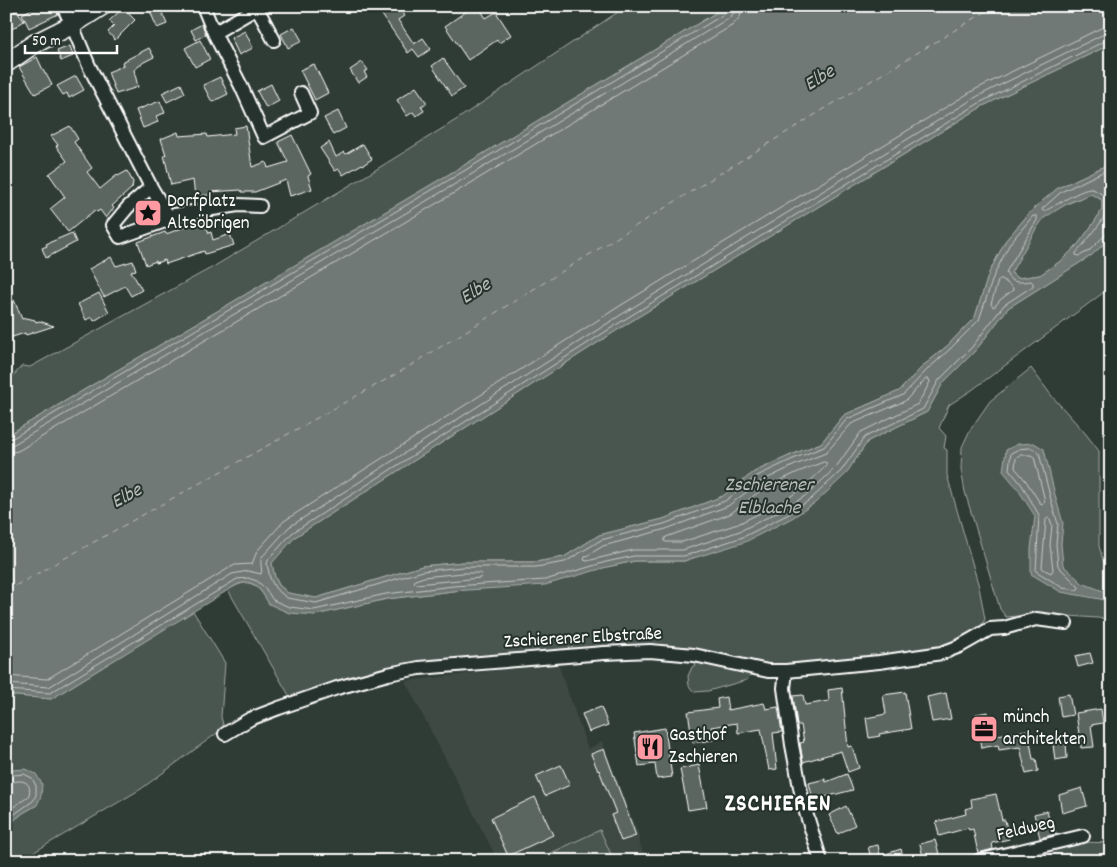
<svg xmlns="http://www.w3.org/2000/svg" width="1117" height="867" viewBox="0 0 1117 867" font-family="Dekko,sans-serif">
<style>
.built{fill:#3c4842}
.green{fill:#4a544f;stroke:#a4aaa7}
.water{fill:#707975;stroke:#a9afac;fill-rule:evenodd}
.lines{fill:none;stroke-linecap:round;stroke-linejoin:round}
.shore{stroke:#c6c9c8;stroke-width:1}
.ferry{stroke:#b8bcba;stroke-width:1;stroke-dasharray:6 5;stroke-linecap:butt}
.building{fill:#5b6661;stroke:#fff}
.street-casing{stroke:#fff;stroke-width:16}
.secondary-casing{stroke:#fff;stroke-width:21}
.street{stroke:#26332d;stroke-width:12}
.secondary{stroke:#26332d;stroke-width:18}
.labels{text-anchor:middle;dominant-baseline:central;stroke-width:4;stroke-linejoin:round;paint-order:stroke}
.poi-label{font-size:19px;fill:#fff;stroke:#26332d;text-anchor:start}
.street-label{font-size:19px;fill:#fff;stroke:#26332d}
.water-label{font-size:20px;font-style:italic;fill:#b8bcba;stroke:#26332d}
.district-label{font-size:24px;font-weight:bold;letter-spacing:1px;fill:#fff;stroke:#26332d}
</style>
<rect width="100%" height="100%" fill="#2f3b35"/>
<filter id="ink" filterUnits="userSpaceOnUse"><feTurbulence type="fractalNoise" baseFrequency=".02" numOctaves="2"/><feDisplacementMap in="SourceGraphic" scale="10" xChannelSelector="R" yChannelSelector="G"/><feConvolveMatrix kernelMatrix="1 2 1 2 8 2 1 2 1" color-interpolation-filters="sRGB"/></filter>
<g filter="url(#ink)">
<path class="built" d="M 558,663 L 588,749 L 602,741 L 639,836 L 639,841 L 646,861 L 614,861 L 600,830 L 534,861 L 498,861 L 405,681 Z"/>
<path class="green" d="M 627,6 L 727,6 L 461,167 L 6,436 L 6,381 L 12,377 L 22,366 L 30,367 L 213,267 L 372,172 L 456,120 Z
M 1111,44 L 1111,163 L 1058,188 L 1034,208 L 1006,240 L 989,273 L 975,317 L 947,346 L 923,366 L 899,391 L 844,415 L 821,443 L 791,455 L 754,472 L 723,496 L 663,519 L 599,535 L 564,557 L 536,562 L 463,562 L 422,566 L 316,598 L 288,593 L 279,585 L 275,577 L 271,563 L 295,537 L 633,320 L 983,106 Z
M 1091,194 L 1102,200 L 1102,210 L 1093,224 L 1079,243 L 1062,260 L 1040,275 L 1017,278 L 1011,272 C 1020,257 1032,232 1043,219 C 1054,208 1077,200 1091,194 Z
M 1111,237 L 1111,287 L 972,390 L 949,405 L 939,428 L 946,436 L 944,448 L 947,450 L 947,475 L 979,587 L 985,619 L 979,631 L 953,645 L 901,654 L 778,665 L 728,658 L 670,647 L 354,678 L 290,697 L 228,590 C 251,576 256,584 270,604 L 315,615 L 387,599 L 453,591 L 607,567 L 635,561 L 685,561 L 845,475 L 868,441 L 927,412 L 943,383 L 976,350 L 1008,308 L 1092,255 Z
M 1031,368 L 1051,395 L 1085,433 L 1099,451 L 1099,546 L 1107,574 L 1111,574 L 1111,619 L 1041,614 L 1006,617 L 1000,609 L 965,492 L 961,469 L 962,447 L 970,430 L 990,401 Z
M 193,611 L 225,663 L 221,717 L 224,728 L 141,789 L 19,861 L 6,861 L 6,827 L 23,813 L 37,805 L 13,770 L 6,773 L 6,695 L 51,699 Z
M 699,662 L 748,671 L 750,675 L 747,680 L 708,691 L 694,692 L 689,686 L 688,676 L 692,667 Z
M 600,830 L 614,861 L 534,861 Z
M 1082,842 L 1111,843 L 1111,861 L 989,861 Z"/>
<path class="water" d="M 727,6 L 1111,6 L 1111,44 L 983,106 L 633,320 L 295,537 L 272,563 L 275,577 L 279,585 L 288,593 L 316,598 L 422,566 L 463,562 L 536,562 L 564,557 L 599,535 L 663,519 L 723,496 L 754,472 L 791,455 L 821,443 L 844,415 L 899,391 L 923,366 L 947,346 L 975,317 L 989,273 L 1006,240 L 1034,208 L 1058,188 L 1111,163 L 1111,237 L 1092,255 L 1008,308 L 976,350 L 943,383 L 927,412 L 868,441 L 845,475 L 815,503 L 792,518 L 745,542 L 684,561 L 635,561 L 607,567 L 545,585 L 453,591 L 387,599 L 315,615 L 289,613 L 269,604 L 261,591 L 255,585 L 248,582 L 238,584 L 51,699 L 6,695 L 6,436 L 461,167 ZM 1091,194 L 1102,200 L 1102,210 L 1093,224 L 1079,243 L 1062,260 L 1040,275 L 1018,278 L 1011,273 L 1036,229 L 1044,218 L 1068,203 Z
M 1034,443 L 1044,449 L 1056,499 L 1063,523 L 1061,544 L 1063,565 L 1082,583 L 1111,594 L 1111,601 L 1061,592 L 1031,574 L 1031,549 L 1035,516 L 1017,488 L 1003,471 L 1006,450 L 1018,444 Z
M 25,769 L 36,774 L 42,784 L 41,796 L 37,805 L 23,813 L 6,827 L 6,773 L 12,770 Z"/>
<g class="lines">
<path class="shore" d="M 1111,168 L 1061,192 L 1042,209 L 1043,211 L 1045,211 C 1055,206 1082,188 1092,189 C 1096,190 1102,194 1106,197 C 1107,201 1108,205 1107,209 C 1106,219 1083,245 1076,253 L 1076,255 L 1079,256 L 1089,251 L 1106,234 L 1111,233
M 1000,279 L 1002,279 L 1013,288 L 1013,290 L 1000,300 L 995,306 L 993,307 L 991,304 L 998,281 Z
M 926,379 L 929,379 L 930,382 L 918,404 L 861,432 L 836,467 L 808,494 L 786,508 L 740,531 L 683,550 L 633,550 L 587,561 L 584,560 L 585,557 L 603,546 L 666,529 L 728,506 L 760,482 L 795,465 L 826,453 L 851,424 L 905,401 Z
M 6,439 L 11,439 L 464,171 L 726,13 L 728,10 L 729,6
M 6,446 L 14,444 L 467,177 L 729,18 L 734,13 L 735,6
M 1032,448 L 1039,453 L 1051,500 L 1058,524 L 1056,544 L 1058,566 L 1078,586 L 1079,588 L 1077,590 L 1063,588 L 1036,571 L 1039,515 L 1022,485 L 1009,469 L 1011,453 L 1019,449 Z
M 6,453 L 18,451 L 471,183 L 733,25 L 740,17 L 742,6
M 1020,455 L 1031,455 L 1034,457 L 1045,501 L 1043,504 L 1040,503 L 1026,481 L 1015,468 L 1016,458 Z
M 824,462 L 827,463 L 826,466 L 803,488 L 782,502 L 738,524 L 682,542 L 666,542 L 664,541 L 666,537 L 730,514 L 764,488 L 798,472 Z
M 1048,518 L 1050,519 L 1052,525 L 1050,545 L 1053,570 L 1051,573 L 1043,569 L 1042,567 L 1046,520 Z
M 463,573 L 480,573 L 482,576 L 480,578 L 416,584 L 414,582 L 415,580 L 424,577 Z
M 6,676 L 47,679 L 229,568 L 235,565 L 252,564 L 257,551 L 284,521 L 623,304 L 974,90 L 1101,28 L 1111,26
M 6,684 L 49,687 L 232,574 L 248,571 L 261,574 C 263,569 259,563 262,557 L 289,527 L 627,311 L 978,96 L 1104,34 L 1111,33
M 6,690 L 50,693 L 237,579 L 248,578 L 257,581 L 265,588 L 273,600 L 289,607 L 314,610 L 386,594 L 453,586 L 545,580 L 606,562 L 634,556 L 684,556 L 743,537 L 789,514 L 811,499 L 841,471 L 865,437 L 923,409 L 939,380 L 972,347 L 1004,305 L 1033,286 L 1033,283 L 1031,281 C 1021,282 1010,285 1006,272 L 1037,220 L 1037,216 L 1033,216 L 1010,243 L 994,275 L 979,320 L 950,349 L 927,370 L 903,395 L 847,419 L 824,447 L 793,459 L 757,476 L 725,501 L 664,524 L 601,540 L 565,562 L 536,567 L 463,567 L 423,571 L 316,603 L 287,598 L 275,588 L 270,578 L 267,564 L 268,560 L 292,533 L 630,316 L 981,102 L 1107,40 L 1111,40
M 6,777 L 14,775 L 24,774 L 32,778 L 36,786 L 36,795 L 33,801 L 6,820
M 6,783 C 11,783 14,781 18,781 C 29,780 32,789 28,797 L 6,812"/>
<path class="ferry" d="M 6,591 L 405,369 L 816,114 L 995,6"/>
</g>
<path class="building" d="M 6,6 L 11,6 L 15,12 L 17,10 L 24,21 L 6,33 Z
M 37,6 L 55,6 L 58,14 L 29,28 L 22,14 Z
M 148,6 L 159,6 L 167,24 L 157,28 Z
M 376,6 L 398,6 L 404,16 L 398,20 L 414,44 L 423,38 L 431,49 L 419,57 L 413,49 L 408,53 Z
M 474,6 L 478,6 L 486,18 L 496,12 L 511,35 L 499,43 L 497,40 L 468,60 L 445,26 Z
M 123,8 L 135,20 L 115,40 L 108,32 L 114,26 L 109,21 Z
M 202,24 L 206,34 L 196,40 L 191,30 Z
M 294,27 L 302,41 L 288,48 L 281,34 Z
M 245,31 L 253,48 L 239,55 L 231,38 Z
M 200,40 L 210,59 L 195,67 L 185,48 Z
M 70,46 L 73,56 L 61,61 L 57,51 Z
M 149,48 L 154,57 L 144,62 L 134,70 L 138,87 L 116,94 L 108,72 L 123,66 L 122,62 Z
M 37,57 L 45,74 L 46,74 L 52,85 L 35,94 L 19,67 Z
M 443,58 L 464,88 L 452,96 L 432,66 Z
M 362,62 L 368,70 L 364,72 L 367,77 L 358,83 L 350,70 Z
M 314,64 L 328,93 L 315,100 L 300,70 Z
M 76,76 L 84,90 L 69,98 L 67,93 L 63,95 L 57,86 Z
M 220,77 L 228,94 L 212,102 L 203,85 Z
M 181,84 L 185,93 L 167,102 L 162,93 Z
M 271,84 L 279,101 L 266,108 L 257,91 Z
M 416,87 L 427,103 L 421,106 L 424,111 L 416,116 L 413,112 L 407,116 L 397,100 Z
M 160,101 L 165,113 L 156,116 L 158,122 L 143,128 L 136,110 Z
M 338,111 L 346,128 L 333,135 L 324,118 Z
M 70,126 L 78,139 L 74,142 L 92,168 L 87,172 L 100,189 L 117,175 L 118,176 L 127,171 L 133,182 L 132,188 L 112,206 L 114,208 L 106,218 L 100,210 L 97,212 L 95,210 L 68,232 L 50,209 L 65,197 L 49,174 L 67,161 L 56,146 L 58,145 L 51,136 Z
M 246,126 L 252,167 L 266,162 L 268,168 L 288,162 L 278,142 L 292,135 L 311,174 L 308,176 L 312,189 L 290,196 L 286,180 L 255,192 L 242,192 L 241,190 L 210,192 L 210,195 L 195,196 L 193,180 L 171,185 L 164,155 L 166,155 L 161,139 L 178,132 L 179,136 L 207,134 L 208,137 L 235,134 L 234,128 Z
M 329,142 L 336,157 L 344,152 L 346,154 L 363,144 L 372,159 L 363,165 L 362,164 L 343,175 L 339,169 L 335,171 L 320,148 Z
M 204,221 L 209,233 L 211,232 L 213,240 L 230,234 L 234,245 L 205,254 L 204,251 L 166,264 L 165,260 L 156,263 L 156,261 L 146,265 L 138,242 L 165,232 L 166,234 L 185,227 L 184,226 L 194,223 L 194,225 Z
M 72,233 L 76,242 L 46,258 L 42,248 L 47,246 L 46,244 Z
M 111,257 L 116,266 L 133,261 L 136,270 L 131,271 L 142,290 L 131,296 L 125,286 L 104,297 L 89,269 Z
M 99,293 L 109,312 L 94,321 L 92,317 L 86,320 L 78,304 Z
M 14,300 L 22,319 L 27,318 L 35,320 L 36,322 L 39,321 L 54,326 L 26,335 L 25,333 L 6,339 L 6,304 Z
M 1090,653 L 1093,663 L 1078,667 L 1075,656 Z
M 842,688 L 848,747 L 852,746 L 859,768 L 848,772 L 841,751 L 803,762 L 800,743 L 804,742 L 801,725 L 797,725 L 793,696 L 803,695 L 805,705 L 829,701 L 828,690 Z
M 905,692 L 911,729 L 879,734 L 880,736 L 869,738 L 866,718 L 886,714 L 883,695 Z
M 946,693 L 951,719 L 932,722 L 927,697 Z
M 1069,694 L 1073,715 L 1061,717 L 1058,696 Z
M 726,697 L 728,710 L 764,703 L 766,709 L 778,707 L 782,732 L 773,733 L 777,769 L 769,770 L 761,729 L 738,733 L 737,723 L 711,727 L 713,740 L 693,743 L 688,712 L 718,708 L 717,699 Z
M 601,707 L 608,725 L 589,732 L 582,714 Z
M 1101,709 L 1103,723 L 1091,725 L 1094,747 L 1081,748 L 1076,713 Z
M 988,712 L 991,736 L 1028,730 L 1033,759 L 1036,759 L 1038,771 L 1026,774 L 1020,747 L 999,750 L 998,745 L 981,748 L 976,714 Z
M 665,728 L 672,777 L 657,779 L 655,764 L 639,766 L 634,733 Z
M 1066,743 L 1067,758 L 1055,760 L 1053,745 Z
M 604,749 L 636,836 L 621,841 L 611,815 L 616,813 L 599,770 L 598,771 L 591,754 Z
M 561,765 L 570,785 L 545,796 L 536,776 Z
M 699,765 L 707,807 L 688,810 L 680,769 Z
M 847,774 L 853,790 L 813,800 L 809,783 L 825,779 L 826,782 Z
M 1082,788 L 1087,806 L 1062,813 L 1059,795 Z
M 996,794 L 1002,820 L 1005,820 L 1009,839 L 992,843 L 993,849 L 978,853 L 973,829 L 969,830 L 968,828 L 939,836 L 936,822 L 966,814 L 965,809 L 972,807 L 971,799 Z
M 535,797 L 553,835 L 508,856 L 491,818 Z
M 846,806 L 855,825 L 838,834 L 829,815 Z
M 1047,811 L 1051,827 L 1054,826 L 1056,834 L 1040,838 L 1034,814 Z
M 935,840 L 940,857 L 924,861 L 920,844 Z
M 878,845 L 880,856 L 901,849 L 904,861 L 872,861 L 868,847 Z"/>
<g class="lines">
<defs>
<path id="street" d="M 63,6 L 72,25 L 89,66 L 151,187
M 203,6 L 214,33 L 241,86 L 264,137 L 310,113 L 301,93
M 214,33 L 257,8 L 274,40
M 168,216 L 151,187 L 128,207 L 113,225 L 120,237 L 165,221 L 168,216 L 238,205 L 260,206
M 786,671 L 784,688 L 792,745 L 803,803 L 821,861
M 225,734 L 250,719 L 279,708 L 337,688 L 388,674 L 419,668 L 604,653 L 650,651 L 694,655 L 768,671 L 786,671 L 879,662 L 942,653 L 960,646 L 990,629 L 1004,628 L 1036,619 L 1066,623
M 978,861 L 1083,836"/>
<path id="secondary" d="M 6,63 L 34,44 L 72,25 L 102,6"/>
</defs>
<use href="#street" class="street-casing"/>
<use href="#secondary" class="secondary-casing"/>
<use href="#street" class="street"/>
<use href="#secondary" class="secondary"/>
</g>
</g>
<defs>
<symbol id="sight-square" viewBox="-11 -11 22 22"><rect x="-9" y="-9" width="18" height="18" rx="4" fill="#ff9aa2" stroke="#26332d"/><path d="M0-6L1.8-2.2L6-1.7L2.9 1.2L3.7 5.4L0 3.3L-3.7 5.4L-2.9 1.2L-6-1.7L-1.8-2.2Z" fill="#111"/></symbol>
<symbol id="office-square" viewBox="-11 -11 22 22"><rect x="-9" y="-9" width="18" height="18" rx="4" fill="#ff9aa2" stroke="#26332d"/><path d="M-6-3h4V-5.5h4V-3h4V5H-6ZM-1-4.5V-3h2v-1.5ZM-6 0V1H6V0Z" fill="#111"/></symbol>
<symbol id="restaurant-square" viewBox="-11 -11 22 22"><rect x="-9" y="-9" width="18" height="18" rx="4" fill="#ff9aa2" stroke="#26332d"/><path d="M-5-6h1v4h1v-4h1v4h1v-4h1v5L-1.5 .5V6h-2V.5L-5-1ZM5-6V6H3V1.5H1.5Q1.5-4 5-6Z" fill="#111"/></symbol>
</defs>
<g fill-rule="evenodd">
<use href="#sight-square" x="132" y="197" width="32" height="32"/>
<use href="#office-square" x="968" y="713" width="32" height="32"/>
<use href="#restaurant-square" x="634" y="731" width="32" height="32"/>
</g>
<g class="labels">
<g class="poi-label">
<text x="167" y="202">Dorfplatz<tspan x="167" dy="22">Altsöbrigen</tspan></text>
<text x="1003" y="718">münch<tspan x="1003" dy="22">architekten</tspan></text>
<text x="669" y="736">Gasthof<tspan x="669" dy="22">Zschieren</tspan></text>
</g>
<g class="street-label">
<text transform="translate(583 639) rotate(-3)">Zschierener Elbstraße</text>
<text transform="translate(1026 830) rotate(-13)">Feldweg</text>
</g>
<g class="water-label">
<text transform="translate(820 79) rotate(-32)">Elbe</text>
<text transform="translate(476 292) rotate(-32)">Elbe</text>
<text x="769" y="486">Zschierener<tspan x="769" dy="23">Elblache</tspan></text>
<text transform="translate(127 497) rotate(-29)">Elbe</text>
</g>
<g class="district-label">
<text x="778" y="805">ZSCHIEREN</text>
</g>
</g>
<rect width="1117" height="867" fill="none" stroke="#26332d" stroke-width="25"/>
<rect x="12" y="12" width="1092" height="842" fill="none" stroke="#fff" stroke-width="2" filter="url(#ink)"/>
<path d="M25 45v8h92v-8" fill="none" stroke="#ffffff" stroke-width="2.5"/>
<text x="32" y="45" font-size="15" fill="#ffffff" stroke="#26332d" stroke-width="4" paint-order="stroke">50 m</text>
</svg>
